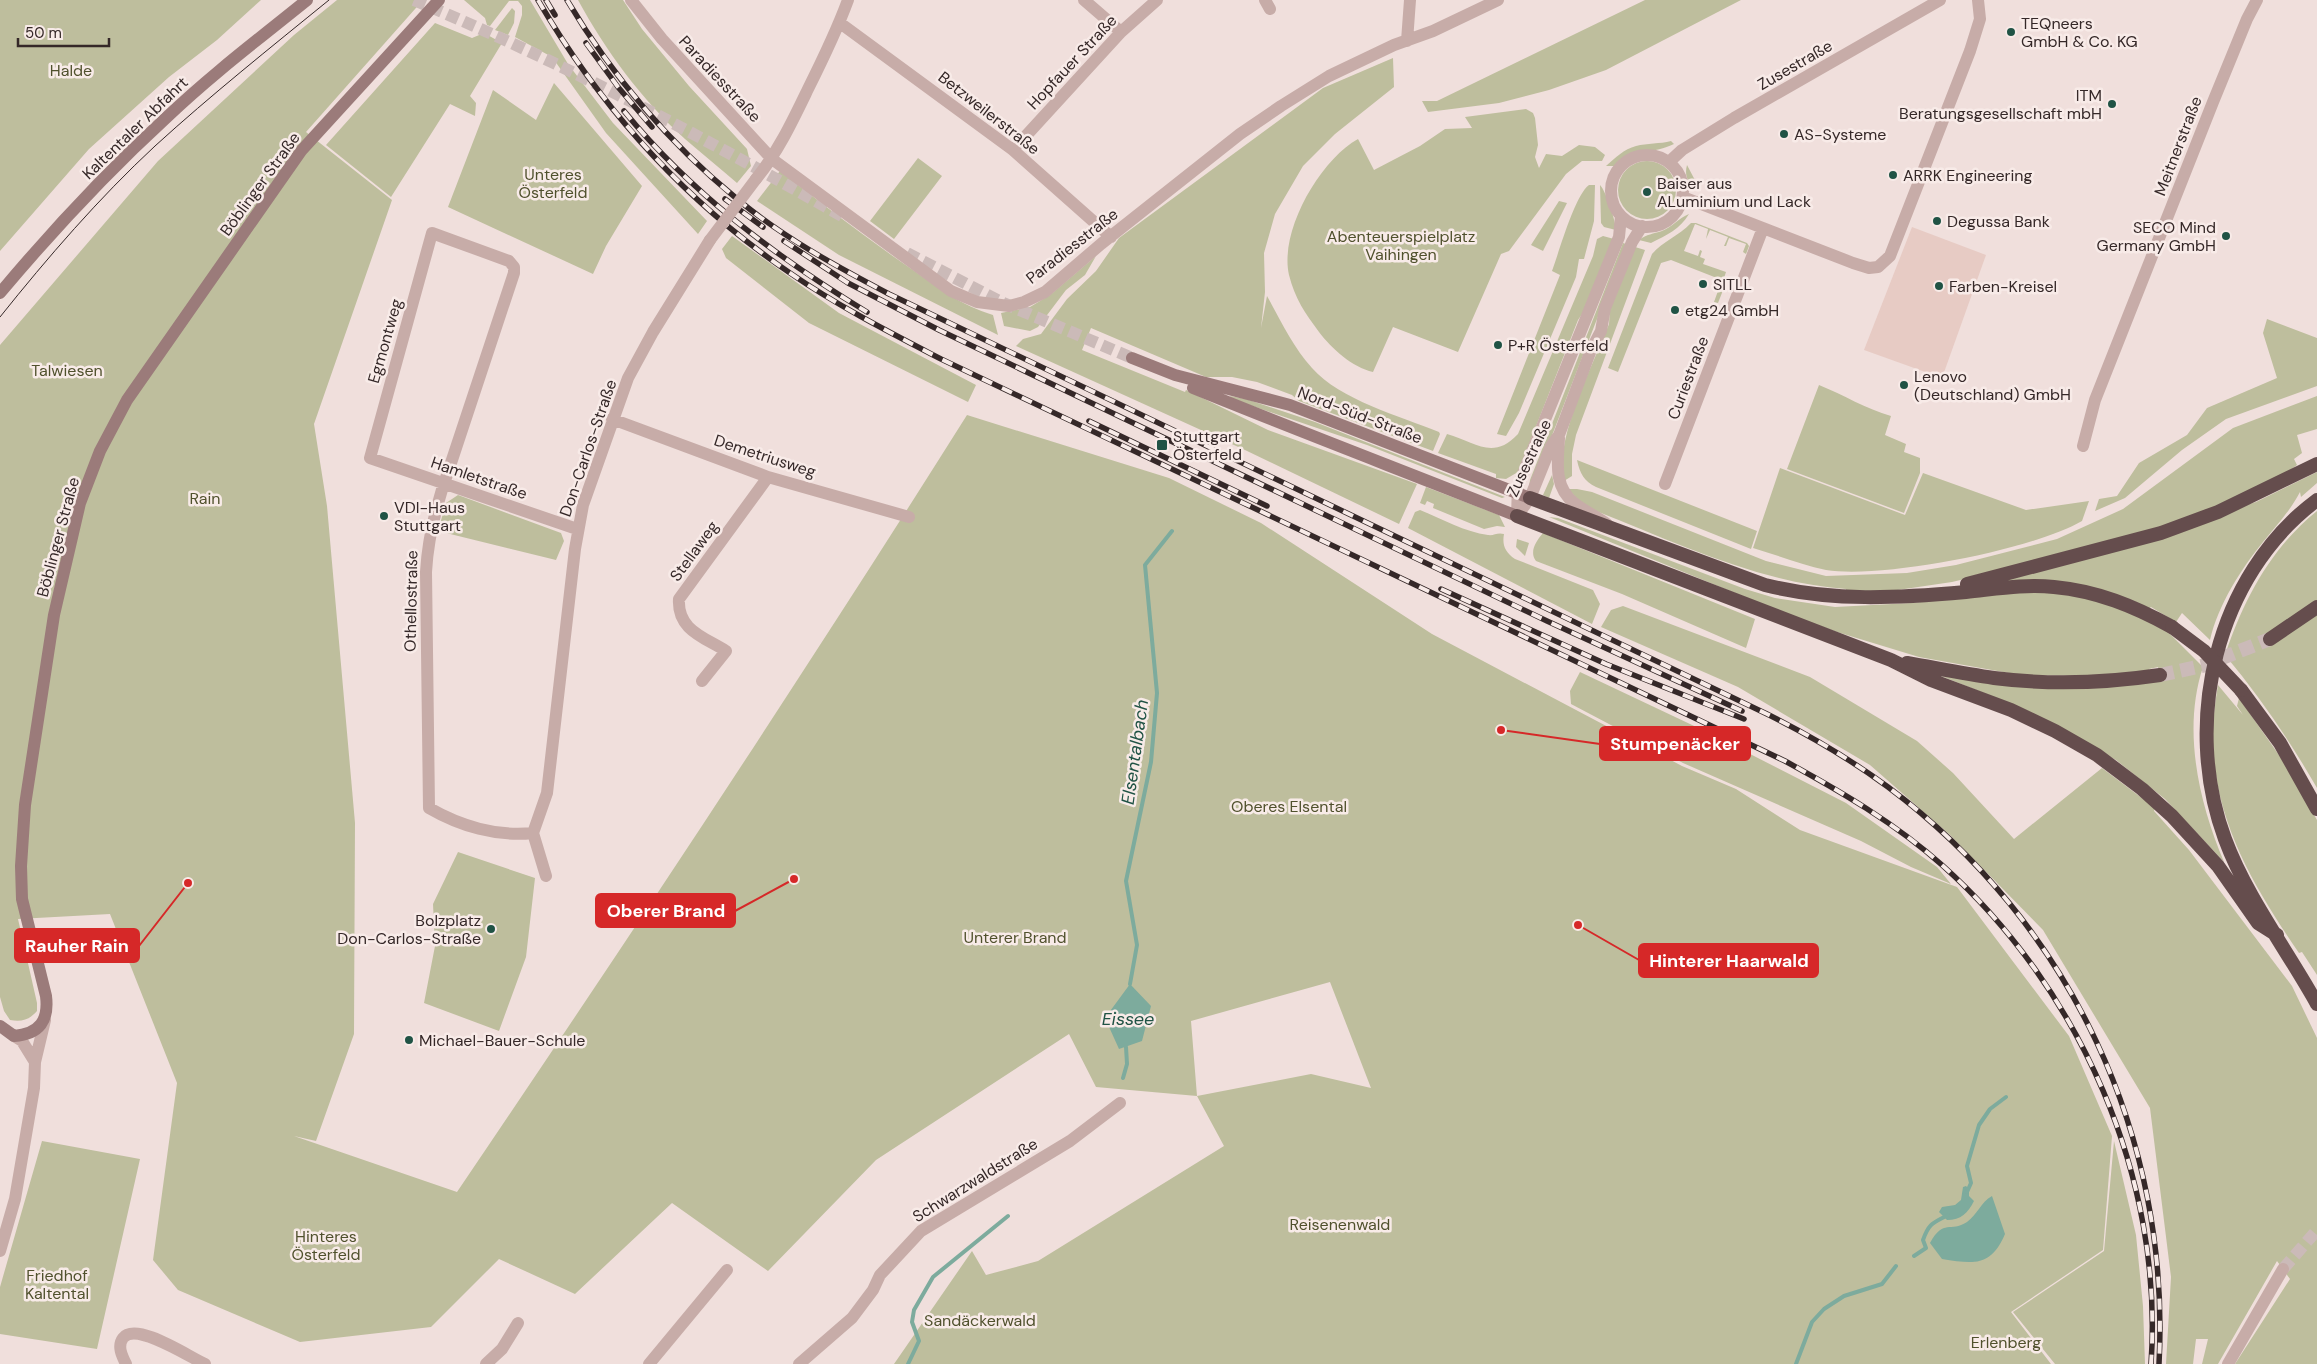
<svg xmlns="http://www.w3.org/2000/svg" width="2317" height="1364" viewBox="0 0 2317 1364" font-family="'DM Sans',sans-serif">
<style>
.green{fill:#bebe9d;fill-rule:evenodd}
.plaza{fill:#e7cbc4}
.water{fill:#7dab9d}
.lines{fill:none;stroke-linecap:round;stroke-linejoin:round}
.stream{stroke:#7dab9d;stroke-width:4}
.minor-tunnel{stroke:#cbbab8;stroke-width:12;stroke-dasharray:12 6;stroke-linecap:butt}
.secondary-tunnel{stroke:#cbbab8;stroke-width:12;stroke-dasharray:12 6;stroke-linecap:butt}
.trunk-tunnel{stroke:#cbbab8;stroke-width:14;stroke-dasharray:14 7;stroke-linecap:butt}
.minor{stroke:#c7aca8;stroke-width:12}
.tertiary{stroke:#c7aca8;stroke-width:12}
.secondary{stroke:#9b7b7a;stroke-width:12}
.trunk{stroke:#654d4d;stroke-width:14}
.tram{stroke:#352828;stroke-width:1}
.rail-casing{stroke:#352828;stroke-width:5.5}
.rail{stroke:#f8ebe8;stroke-width:4;stroke-dasharray:11;stroke-linecap:butt}
.minor-bridge{stroke:#c7aca8;stroke-width:12}
.trunk-bridge{stroke:#654d4d;stroke-width:14}
.poi-dot{fill:#205345;stroke:#f8ebe8;stroke-width:2}
.labels{text-anchor:middle;dominant-baseline:central;stroke-width:5;stroke-linejoin:round;paint-order:stroke}
.poi-label{font-size:16px;fill:#352828;stroke:#f8ebe8;text-anchor:start}
.street-label{font-size:16px;fill:#352828;stroke:#f8ebe8}
.park-label{font-size:16px;fill:#50512d;stroke:#f8ebe8}
.water-label{font-size:18px;font-style:italic;fill:#205345;stroke:#f8ebe8}
.leader{fill:none;stroke:#d62828;stroke-width:2}
.callout-dot{fill:#d62828;stroke:#f8ebe8;stroke-width:2}
.callout{fill:#d62828;stroke:#d62828;stroke-width:2}
.callout-label{font-size:18px;text-anchor:middle;font-weight:bold;fill:#fff}
</style>
<rect width="100%" height="100%" fill="#f0dfdc"/>
<path class="green" d="M 0,0 L 261,0 L 217,40 L 169,77 L 89,149 L 0,251 Z
M 337,0 L 423,0 L 306,132 L 392,200 L 314,424 L 327,506 L 355,823 L 354,1034 L 316,1141 L 294,1136 L 457,1192 C 631,935 802,677 967,415 L 1169,478 L 1261,523 L 1432,634 L 1682,766 L 1736,789 L 1800,830 L 1957,887 L 2069,1036 L 2112,1136 L 2103,1250 L 2011,1312 L 2051,1364 L 894,1364 L 972,1251 L 986,1275 L 1038,1261 L 1224,1146 L 1197,1096 L 1096,1087 L 1069,1034 L 876,1160 L 768,1271 L 672,1203 L 575,1294 L 499,1259 L 431,1327 L 300,1342 L 178,1290 L 153,1260 L 177,1083 L 110,914 L 18,919 L 37,1003 L 37,1011 C 29,1020 22,1022 10,1020 L 4,1011 L 0,997 L 0,345 L 158,161 L 294,35 ZM 1330,982 L 1371,1088 L 1311,1074 L 1197,1096 L 1191,1021 Z
M 464,0 L 530,0 L 568,64 L 613,123 L 707,221 L 698,234 L 606,133 L 552,57 L 515,37 L 522,15 L 522,6 L 518,1 L 509,1 L 490,26 L 487,25 L 485,18 Z
M 578,0 L 623,0 L 642,29 L 689,86 L 747,149 L 751,166 L 737,183 C 720,168 702,154 685,139 C 642,100 605,50 578,0 Z
M 1645,0 L 1741,0 L 1606,70 L 1549,90 L 1499,103 L 1428,112 L 1422,101 L 1437,101 Z
M 512,8 L 515,11 L 514,23 L 508,35 L 495,30 Z
M 435,23 L 472,38 L 484,33 L 502,43 L 470,96 L 476,103 L 475,116 L 450,104 L 391,197 L 326,145 Z
M 1393,58 L 1394,87 L 1335,134 L 1303,166 L 1275,214 L 1264,253 L 1265,292 L 1261,328 L 1267,296 C 1281,321 1293,347 1312,368 C 1340,400 1400,416 1439,432 L 1440,434 L 1433,451 L 1299,401 L 1292,395 L 1257,382 L 1232,377 L 1206,377 L 1091,328 L 1082,350 L 1185,392 L 1186,390 L 1268,430 L 1417,484 L 1399,524 L 1245,450 L 1016,346 L 1023,339 L 1041,334 L 1067,299 L 1096,271 L 1119,238 L 1323,88 Z
M 554,83 L 642,186 L 606,246 L 593,274 L 448,207 L 493,90 L 536,120 Z
M 1526,109 L 1533,113 L 1535,118 L 1538,145 L 1535,157 L 1539,168 L 1546,154 L 1562,156 L 1579,145 L 1595,147 L 1605,155 L 1602,161 L 1582,161 L 1566,174 L 1509,251 L 1501,254 L 1458,352 L 1393,327 L 1373,372 C 1352,367 1332,349 1319,332 C 1305,313 1295,299 1289,275 C 1279,231 1320,160 1358,139 L 1374,170 L 1420,146 L 1445,129 L 1472,128 L 1465,117 Z
M 1671,141 L 1674,144 C 1652,155 1634,148 1614,166 L 1606,166 C 1615,158 1624,149 1636,146 C 1647,143 1660,144 1671,141 Z
M 918,158 L 942,176 L 894,239 L 870,221 Z
M1618 190a29 29 0 1 1 58 0a29 29 0 1 1-58 0Z
M 1687,165 L 1697,184 L 1698,191 C 1688,184 1684,176 1687,165 Z
M 780,171 C 824,205 867,239 913,270 C 940,289 961,305 993,315 L 998,335 L 839,255 L 757,201 Z
M 1589,185 L 1595,185 L 1594,221 L 1584,259 L 1579,259 L 1576,277 L 1519,413 L 1506,436 L 1497,434 L 1560,275 L 1552,271 C 1559,252 1575,195 1589,185 Z
M 1600,185 C 1606,191 1616,222 1616,230 L 1604,227 L 1601,223 Z
M 1559,201 L 1567,203 L 1543,251 L 1531,245 Z
M 1689,214 C 1680,229 1667,235 1651,243 L 1639,240 C 1647,234 1653,234 1662,231 C 1672,227 1679,218 1689,214 Z
M 1691,223 L 1696,223 L 1747,243 L 1749,246 L 1746,254 L 1743,252 L 1746,244 L 1729,238 L 1726,246 L 1724,246 L 1728,237 L 1710,230 L 1706,239 L 1708,229 L 1695,224 L 1684,251 L 1698,256 L 1700,250 L 1702,251 L 1700,257 L 1705,259 L 1703,264 L 1726,272 L 1724,278 L 1727,280 L 1718,303 L 1714,302 L 1722,280 L 1671,260 L 1661,263 L 1618,372 L 1608,368 L 1652,254 C 1663,241 1679,236 1691,223 Z
M 732,236 L 839,313 L 976,385 L 968,402 L 809,323 L 726,258 L 722,249 Z
M 1603,236 L 1614,239 L 1590,302 L 1578,320 L 1518,472 L 1506,479 L 1496,478 L 1496,474 L 1438,453 L 1447,434 C 1475,442 1493,461 1518,434 L 1593,256 L 1597,239 Z
M 1623,243 L 1626,244 L 1534,482 L 1529,487 L 1530,480 Z
M 1635,247 L 1645,250 L 1576,435 L 1572,454 L 1572,476 L 1564,481 C 1553,441 1594,363 1609,324 L 1610,308 Z
M 1096,256 L 1085,275 L 1066,290 L 1038,327 L 1030,331 L 1004,326 L 1001,313 L 1030,307 L 1050,295 Z
M 2267,319 L 2317,338 L 2317,386 L 2226,419 L 2182,450 L 2125,498 L 2095,511 L 2099,499 L 2117,496 L 2139,463 L 2187,435 L 2207,408 L 2277,378 L 2263,333 Z
M 1819,385 C 1844,395 1866,409 1891,416 L 1885,435 L 1906,444 L 1904,452 L 1920,458 L 1920,473 L 1904,513 L 1787,469 Z
M 1230,396 L 1246,399 L 1315,422 L 1505,497 L 1502,498 L 1367,445 L 1232,399 Z
M 2317,396 L 2317,429 L 2297,435 L 2302,453 L 2294,459 L 2297,465 L 2281,477 L 2188,519 L 2023,565 L 1952,582 L 1891,591 L 1846,592 L 1846,589 C 1760,583 1677,543 1596,511 L 1580,502 L 1568,489 L 1577,489 L 1592,492 L 1766,561 L 1826,576 L 1907,573 L 1956,565 L 2057,539 L 2123,509 L 2233,428 Z
M 1577,460 L 1757,531 L 1751,549 L 1596,487 C 1584,481 1580,474 1577,460 Z
M 1780,468 L 1905,515 L 1923,473 L 2026,510 L 2089,501 L 2082,521 C 2032,550 1883,579 1826,570 C 1802,565 1777,555 1753,548 Z
M 2317,472 L 2317,483 L 2301,497 L 2300,492 C 2290,511 2277,525 2263,542 C 2241,569 2218,605 2210,640 L 2182,613 L 2176,622 L 2151,607 L 2149,609 L 2005,583 L 2005,579 L 2256,502 Z
M 1552,475 L 1554,484 L 1549,498 L 1543,495 Z
M 1426,487 L 1499,515 L 1505,527 L 1497,526 L 1484,529 L 1433,508 L 1434,504 L 1427,501 L 1425,505 L 1420,503 Z
M 458,495 L 561,533 L 564,541 L 556,560 L 438,531 L 446,503 Z
M 1420,510 C 1442,519 1465,532 1488,535 C 1494,536 1497,532 1504,534 C 1502,545 1505,552 1515,559 L 1593,590 L 1600,604 L 1592,624 L 1408,528 L 1415,512 Z
M 2317,511 L 2317,788 C 2290,741 2260,697 2225,655 C 2244,599 2270,549 2317,511 Z
M 1549,517 L 1558,518 L 1745,589 L 1775,598 L 1835,607 L 1911,603 L 2025,591 L 2081,595 L 2118,606 L 2168,632 L 2203,667 C 2182,730 2199,803 2224,862 L 2165,799 L 2116,760 L 1999,699 L 1941,676 L 2161,679 L 2158,667 L 2149,669 L 2149,672 L 2102,676 L 2020,675 L 1919,657 L 1837,632 L 1779,611 Z
M 1543,533 L 1755,619 L 1746,648 L 1622,594 L 1536,561 C 1529,552 1536,541 1543,533 Z
M 1517,539 L 1529,543 L 1525,556 L 1516,547 Z
M 1623,606 L 1810,677 L 1917,741 L 1953,773 L 2014,839 L 2102,768 L 2155,808 L 2154,811 L 2189,850 L 2292,986 L 2317,1038 L 2317,1364 L 2235,1364 L 2290,1279 L 2277,1261 L 2218,1364 L 2202,1364 L 2208,1339 L 2196,1339 L 2193,1364 L 2166,1364 L 2171,1277 L 2150,1108 L 2043,930 L 1950,835 L 1870,765 L 1738,687 L 1601,627 L 1611,610 Z
M 1580,672 L 1709,733 L 1846,803 L 1937,867 L 1951,884 L 1911,867 L 1861,841 L 1683,763 L 1571,704 L 1570,691 Z
M 2218,685 L 2243,715 L 2237,706 L 2239,698 L 2281,758 L 2317,820 L 2317,975 L 2302,952 L 2299,953 C 2256,890 2216,825 2213,745 C 2212,725 2215,704 2218,685 Z
M 458,852 L 535,878 L 526,957 L 499,1031 L 424,1003 L 435,946 L 433,904 Z
M 42,1141 L 140,1159 L 97,1349 L 0,1334 L 0,1287 Z
M 2114,1141 L 2136,1235 L 2143,1306 L 2145,1364 L 2055,1364 L 2013,1312 L 2104,1251 Z"/>
<path class="plaza" d="M 1912,227 L 1986,255 L 1942,378 L 1864,350 Z"/>
<path class="water" d="M 1130,984 L 1151,1006 L 1142,1041 L 1119,1049 L 1105,1018 Z
M 1966,1186 L 1969,1189 L 1969,1196 L 1974,1201 C 1968,1213 1961,1220 1947,1220 L 1939,1212 L 1942,1207 L 1955,1205 L 1961,1200 L 1963,1187 Z
M 1992,1196 L 2005,1234 C 1991,1267 1974,1264 1942,1259 L 1930,1243 C 1944,1218 1950,1233 1967,1222 C 1977,1215 1981,1202 1992,1196 Z"/>
<g class="lines">
<path class="stream" d="M 1130,984 L 1137,945 L 1126,881 L 1151,762 L 1157,693 L 1145,565 L 1172,531
M 1123,1078 L 1127,1064 L 1126,1047
M 1967,1192 L 1971,1183 L 1967,1166 L 1979,1125 L 1990,1109 L 2006,1097
M 1914,1256 L 1926,1248 L 1923,1240 C 1929,1223 1933,1223 1948,1215
M 908,1364 L 919,1341 L 912,1322 L 914,1310 L 933,1277 L 1008,1216
M 1796,1364 L 1812,1322 L 1824,1309 L 1844,1296 L 1882,1284 L 1896,1266"/>
<path class="minor-tunnel" d="M 2283,1269 L 2317,1230"/>
<path class="secondary-tunnel" d="M 414,0 C 562,62 703,137 842,216
M 907,253 L 1001,302 L 1132,358"/>
<path class="trunk-tunnel" d="M 2160,675 L 2202,666 L 2270,639"/>
<path class="minor" d="M 631,0 L 662,39 L 772,159 L 951,291 L 977,302 L 1009,306 L 1024,302 L 1045,292 L 1101,244 L 1240,134 L 1281,106 L 1329,76 L 1394,45 L 1433,31 L 1498,0
M 1084,0 L 1121,32
M 1265,0 L 1270,9
M 840,23 L 1013,150 L 1111,237
M 1407,41 L 1410,0
M 1013,150 L 1121,32 L 1157,0
M 756,179 C 778,152 793,120 808,89 C 823,59 837,30 848,0
M 1683,197 L 1853,263 L 1869,268 L 1878,267 L 1890,256 L 1970,51 L 1980,19 L 1978,0
M 612,419 L 768,477 L 909,517
M 2083,446 L 2095,400 L 2213,102 L 2247,19 L 2257,0
M 1665,484 L 1763,228
M 702,681 L 726,651 C 704,637 677,630 679,599 L 768,477
M 533,833 C 497,837 460,826 429,808 L 426,572 C 428,536 437,502 449,469 L 514,273 L 514,267 L 509,261 L 432,233 L 370,458 L 577,529
M 546,876 L 533,833 L 547,793 L 575,549 L 583,505 L 628,378 L 653,332 L 710,240
M 14,1036 L 22,1041 L 35,1062
M 0,1251 L 15,1199 L 34,1088 L 35,1062 L 45,1020
M 126,1364 C 122,1356 117,1346 123,1338 C 136,1321 189,1357 205,1364
M 486,1364 L 502,1349 L 518,1323
M 649,1364 L 727,1270
M 799,1364 L 852,1318 L 873,1290 L 880,1275 L 921,1231 L 1070,1141 L 1120,1103
M 2228,1364 L 2283,1269"/>
<path class="tertiary" d="M1611 191a36 36 0 1 1 72 0a36 36 0 1 1-72 0Z
M 1669,162 L 1682,150 L 1734,118 L 1940,0
M 1559,438 C 1558,461 1553,486 1574,503 C 1584,511 1596,516 1607,524
M 1517,516 L 1518,486 L 1619,237 L 1621,216
M 1517,516 L 1530,498 L 1551,446 L 1559,435 L 1591,350 L 1601,331 L 1605,308 L 1632,242 L 1642,226"/>
<path class="secondary" d="M 0,293 C 52,231 107,172 167,117 C 211,75 260,38 307,0
M 1132,358 L 1175,375 L 1290,405 L 1530,498
M 1193,388 C 1301,432 1409,473 1517,516
M 0,1026 L 14,1036 C 40,1034 49,1020 46,996 L 22,899 L 21,866 L 25,805 L 54,615 L 80,503 L 100,451 L 127,400 L 301,151 L 439,0"/>
<path class="trunk" d="M 1530,498 L 1765,585 C 1832,602 1898,598 1966,592 C 1996,589 2024,584 2054,587 C 2097,591 2134,606 2172,627
M 2317,500 C 2215,576 2182,723 2225,839 C 2246,896 2287,950 2317,1004
M 1517,516 L 1891,660 L 1931,680 L 2011,710 L 2055,731 L 2097,755 L 2142,789 L 2172,816 L 2218,866 L 2258,923 L 2277,935
M 1967,584 L 2161,533 L 2218,512 L 2317,464
M 2270,639 L 2317,607
M 1907,663 C 1936,668 1965,674 1994,678 C 2049,685 2106,683 2160,675
M 2241,690 L 2280,743 L 2317,809"/>
<path class="tram" d="M 0,317 C 48,257 99,198 155,146 C 211,95 270,48 329,0"/>
<defs>
<path id="rail" d="M 538,0 C 601,108 686,202 790,273 C 838,306 889,332 941,359 L 1785,761 C 1840,791 1895,823 1942,865 C 2080,988 2164,1178 2151,1364
M 546,0 L 555,15
M 567,0 C 611,74 669,143 736,198 C 782,237 836,266 889,294 L 1767,714 C 1809,735 1850,759 1888,787 C 2070,923 2171,1137 2159,1364
M 586,43 L 618,87 L 652,127
M 624,111 C 691,193 776,257 867,312
M 725,199 L 763,227
M 784,241 L 848,283 L 939,330 L 1547,621 L 1742,711
M 1089,421 L 1267,506
M 1441,589 L 1606,664 L 1744,719"/>
</defs>
<use href="#rail" class="rail-casing"/>
<use href="#rail" class="rail"/>
<path class="minor-bridge" d="M 710,240 L 756,179"/>
<path class="trunk-bridge" d="M 2172,627 L 2204,651 L 2241,690"/>
</g>
<g class="poi-dot">
<circle cx="2011" cy="32" r="5"/>
<circle cx="2112" cy="104" r="5"/>
<circle cx="1784" cy="134" r="5"/>
<circle cx="1893" cy="175" r="5"/>
<circle cx="1647" cy="192" r="5"/>
<circle cx="1937" cy="221" r="5"/>
<circle cx="2226" cy="236" r="5"/>
<circle cx="1703" cy="284" r="5"/>
<circle cx="1939" cy="286" r="5"/>
<circle cx="1675" cy="310" r="5"/>
<circle cx="1498" cy="345" r="5"/>
<circle cx="1904" cy="385" r="5"/>
<rect x="1156" y="439" width="12" height="12" rx="2.5"/>
<circle cx="384" cy="516" r="5"/>
<circle cx="491" cy="929" r="5"/>
<circle cx="409" cy="1040" r="5"/>
</g>
<g class="labels">
<g class="poi-label">
<text x="2021" y="23">TEQneers<tspan x="2021" dy="18">GmbH &amp; Co. KG</tspan></text>
<text x="2102" y="95" text-anchor="end">ITM<tspan x="2102" dy="18">Beratungsgesellschaft mbH</tspan></text>
<text x="1794" y="134">AS-Systeme</text>
<text x="1903" y="175">ARRK Engineering</text>
<text x="1657" y="183">Baiser aus<tspan x="1657" dy="18">ALuminium und Lack</tspan></text>
<text x="1947" y="221">Degussa Bank</text>
<text x="2216" y="227" text-anchor="end">SECO Mind<tspan x="2216" dy="18">Germany GmbH</tspan></text>
<text x="1713" y="284">SITLL</text>
<text x="1949" y="286">Farben-Kreisel</text>
<text x="1685" y="310">etg24 GmbH</text>
<text x="1508" y="345">P+R Österfeld</text>
<text x="1914" y="376">Lenovo<tspan x="1914" dy="18">(Deutschland) GmbH</tspan></text>
<text x="1173" y="436">Stuttgart<tspan x="1173" dy="18">Österfeld</tspan></text>
<text x="394" y="507">VDI-Haus<tspan x="394" dy="18">Stuttgart</tspan></text>
<text x="481" y="920" text-anchor="end">Bolzplatz<tspan x="481" dy="18">Don-Carlos-Straße</tspan></text>
<text x="419" y="1040">Michael-Bauer-Schule</text>
</g>
<g class="street-label">
<text transform="translate(1072 62) rotate(-47)">Hopfauer Straße</text>
<text transform="translate(1795 65) rotate(-30)">Zusestraße</text>
<text transform="translate(720 79) rotate(47)">Paradiesstraße</text>
<text transform="translate(989 113) rotate(38)">Betzweilerstraße</text>
<text transform="translate(135 128) rotate(-44)">Kaltentaler Abfahrt</text>
<text transform="translate(2178 146) rotate(-69)">Meitnerstraße</text>
<text transform="translate(260 184) rotate(-54)">Böblinger Straße</text>
<text transform="translate(1072 246) rotate(-38)">Paradiesstraße</text>
<text transform="translate(385 341) rotate(-74)">Egmontweg</text>
<text transform="translate(1688 378) rotate(-69)">Curiestraße</text>
<text transform="translate(1360 415) rotate(21)">Nord-Süd-Straße</text>
<text transform="translate(588 448) rotate(-71)">Don-Carlos-Straße</text>
<text transform="translate(765 456) rotate(18)">Demetriusweg</text>
<text transform="translate(1529 458) rotate(-65)">Zusestraße</text>
<text transform="translate(479 478) rotate(19)">Hamletstraße</text>
<text transform="translate(58 537) rotate(-75)">Böblinger Straße</text>
<text transform="translate(694 551) rotate(-54)">Stellaweg</text>
<text transform="translate(411 601) rotate(-89)">Othellostraße</text>
<text transform="translate(975 1180) rotate(-32)">Schwarzwaldstraße</text>
</g>
<g class="park-label">
<text x="71" y="70">Halde</text>
<text x="553" y="174">Unteres<tspan x="553" dy="18">Österfeld</tspan></text>
<text x="1401" y="236">Abenteuerspielplatz<tspan x="1401" dy="18">Vaihingen</tspan></text>
<text x="67" y="370">Talwiesen</text>
<text x="205" y="498">Rain</text>
<text x="1289" y="806">Oberes Elsental</text>
<text x="1015" y="937">Unterer Brand</text>
<text x="1340" y="1224">Reisenenwald</text>
<text x="326" y="1236">Hinteres<tspan x="326" dy="18">Österfeld</tspan></text>
<text x="57" y="1275">Friedhof<tspan x="57" dy="18">Kaltental</tspan></text>
<text x="980" y="1320">Sandäckerwald</text>
<text x="2006" y="1342">Erlenberg</text>
</g>
<g class="water-label">
<text transform="translate(1135 752) rotate(-82)">Elsentalbach</text>
<text x="1128" y="1019">Eissee</text>
</g>
</g>
<path class="leader" d="M1501 730L1600 744M794 879L735 911M188 883L139 946M1578 925L1639 960"/>
<g class="callout-dot">
<circle cx="1501" cy="730" r="5"/>
<circle cx="794" cy="879" r="5"/>
<circle cx="188" cy="883" r="5"/>
<circle cx="1578" cy="925" r="5"/>
</g>
<g class="callout">
<rect x="1600" y="727" width="150" height="33" rx="5"/>
<rect x="596" y="894" width="139" height="33" rx="5"/>
<rect x="15" y="929" width="124" height="33" rx="5"/>
<rect x="1639" y="944" width="179" height="33" rx="5"/>
</g>
<g class="callout-label">
<text x="1675" y="750">Stumpenäcker</text>
<text x="666" y="917">Oberer Brand</text>
<text x="77" y="952">Rauher Rain</text>
<text x="1729" y="967">Hinterer Haarwald</text>
</g>
<path d="M18 38v8h91v-8" fill="none" stroke="#352828" stroke-width="2.5"/>
<text x="25" y="38" font-size="15" fill="#352828" stroke="#f8ebe8" stroke-width="4" paint-order="stroke">50 m</text>
</svg>
